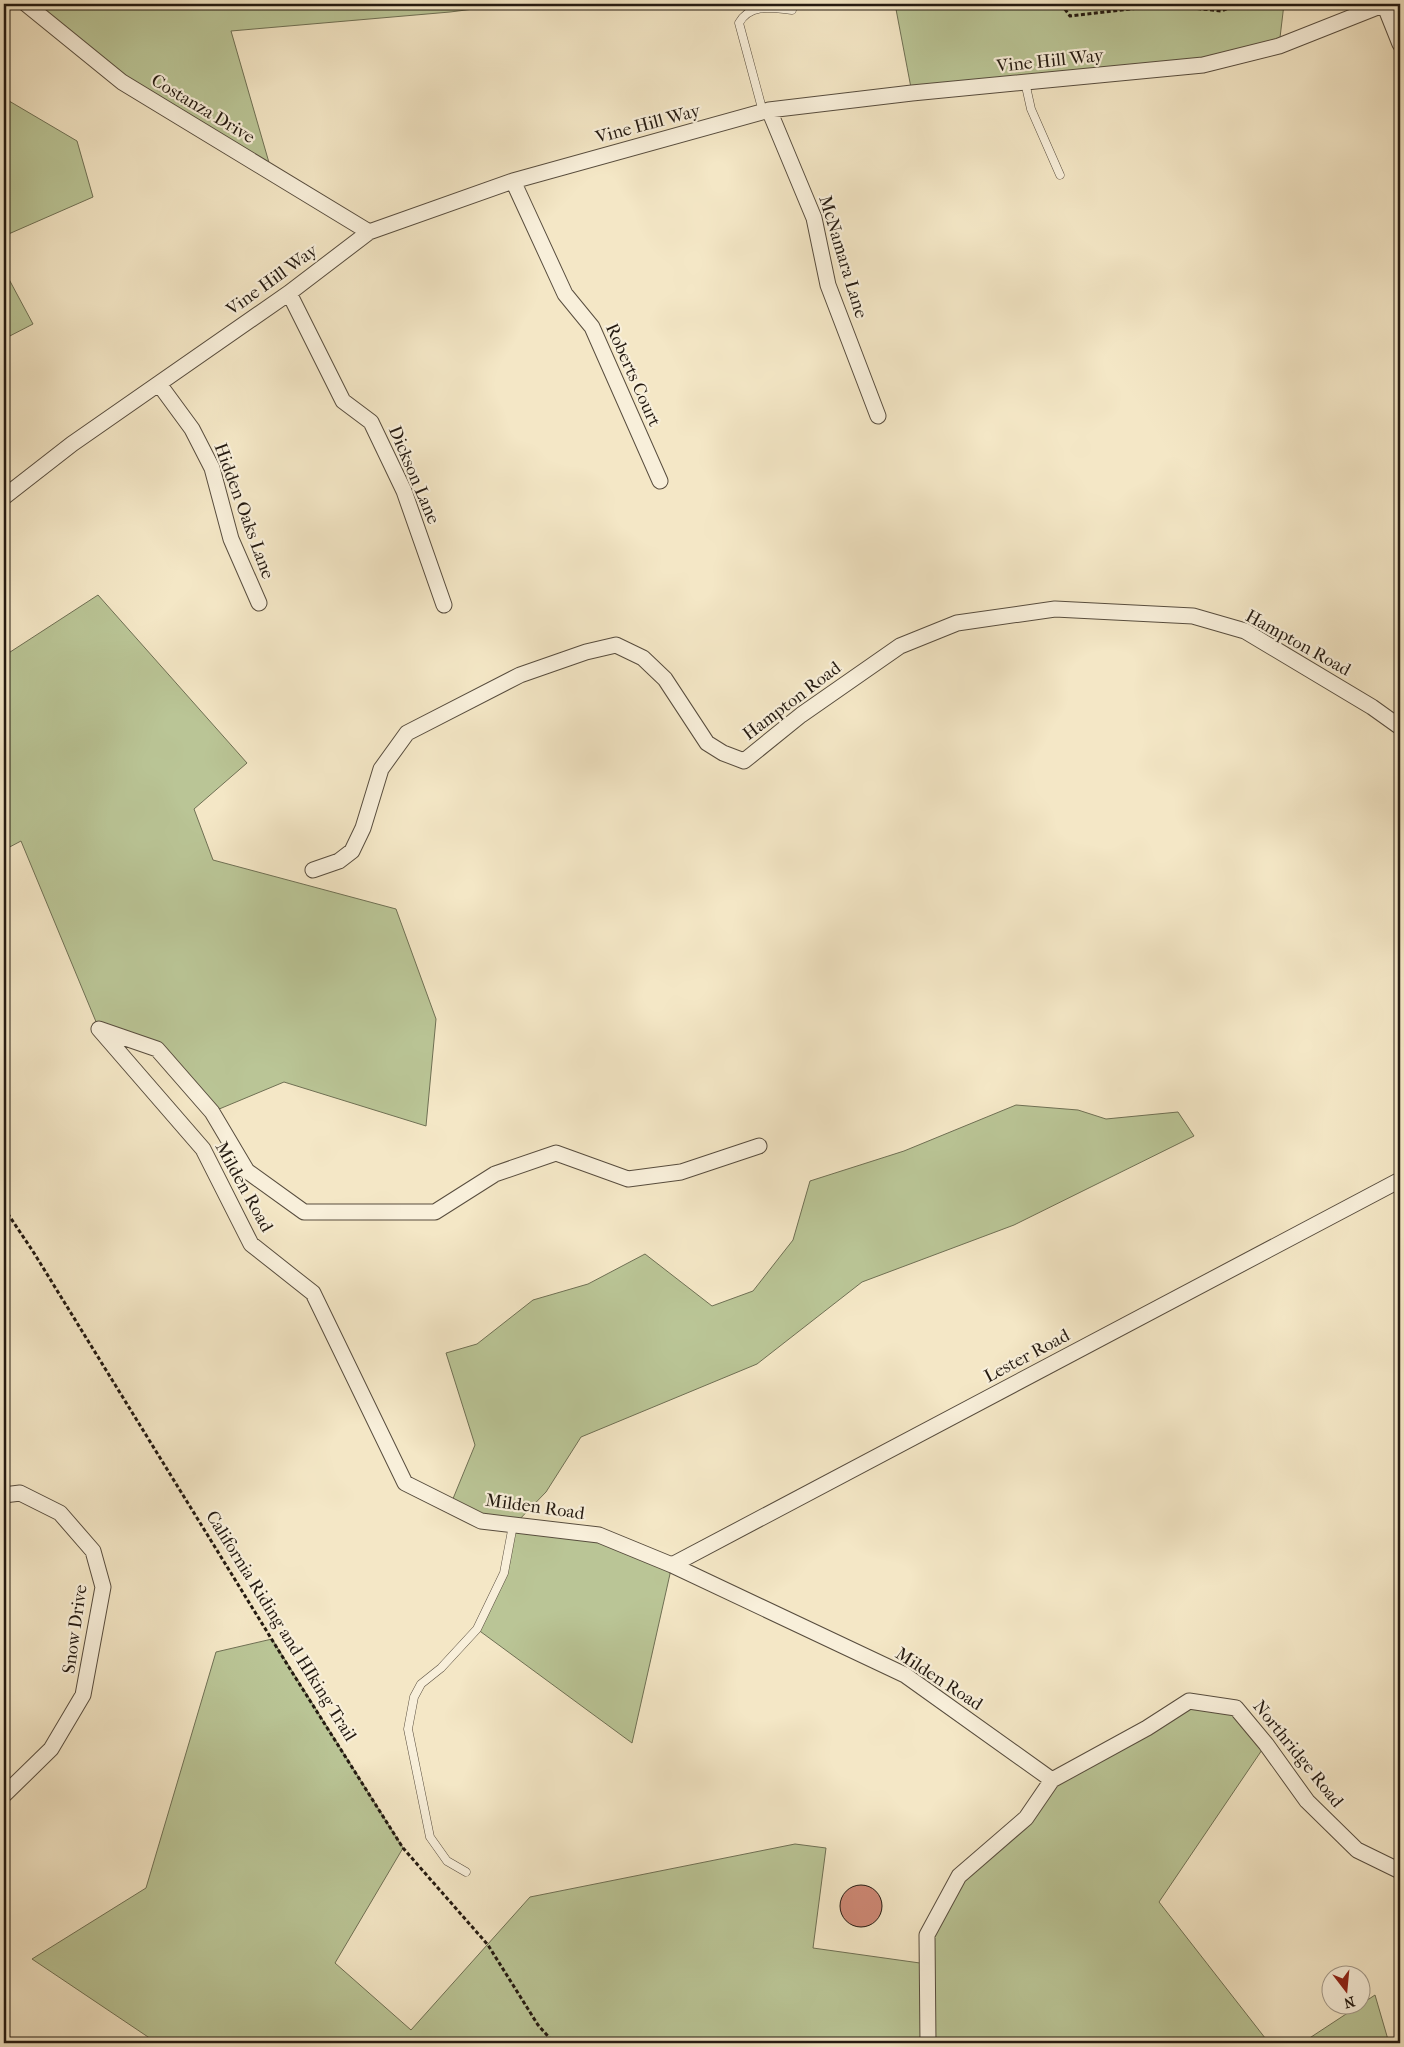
<svg xmlns="http://www.w3.org/2000/svg" width="1404" height="2047" viewBox="0 0 1404 2047" font-family="'IM FELL French Canon',serif">
<style>
.green{fill:#bac596;stroke:#6f7054}
.building{fill:#ce8875;stroke:#241a11}
.lines{fill:none;stroke-linecap:round;stroke-linejoin:round}
.lane-casing{stroke:#584d3e;stroke-width:9}
.street-casing{stroke:#584d3e;stroke-width:17}
.path{stroke:#241a11;stroke-width:3;stroke-dasharray:4 2.5;stroke-linecap:butt}
.lane{stroke:#f8efda;stroke-width:8}
.street{stroke:#f8efda;stroke-width:15}
.labels{text-anchor:middle;dominant-baseline:central;stroke-width:4.5;stroke-linejoin:round;paint-order:stroke}
.street-label{font-size:18px;fill:#241a11;stroke:#f8efda}
</style>
<rect width="100%" height="100%" fill="#f4e7c6"/>
<filter id="stains"><feTurbulence type="fractalNoise" baseFrequency=".004" numOctaves="4"/><feColorMatrix values="0 0 0 0 .2 0 0 0 0 .09 0 0 0 0 .02 0 0 0 .5 -.17"/></filter>
<radialGradient id="worn" r=".72"><stop offset=".6" stop-color="#630" stop-opacity="0"/><stop offset="1" stop-color="#630" stop-opacity=".3"/></radialGradient>
<path class="green" d="M 26,4 L 513,4 L 450,12 L 231,31 L 272,173 L 122,82 Z
M 895,4 L 1284,4 L 1279,46 L 1203,65 L 912,93 Z
M 4,98 L 77,141 L 93,197 L 4,236 Z
M 4,270 L 33,324 L 4,339 Z
M 98,595 L 247,763 L 194,809 L 213,860 L 396,909 L 436,1019 L 426,1126 L 284,1082 L 212,1112 L 157,1049 L 99,1029 L 21,841 L 4,850 L 4,656 Z
M 1016,1105 L 1078,1110 L 1106,1119 L 1178,1112 L 1194,1136 L 1014,1225 L 862,1282 L 757,1364 L 581,1437 L 546,1492 L 514,1525 L 599,1535 L 672,1565 L 632,1743 L 477,1629 L 504,1573 L 513,1525 L 450,1506 L 475,1445 L 446,1353 L 477,1344 L 533,1300 L 588,1284 L 645,1254 L 712,1306 L 753,1291 L 793,1240 L 810,1181 L 904,1151 Z
M 272,1639 L 403,1848 L 335,1963 L 411,2030 L 530,1897 L 795,1844 L 826,1848 L 813,1948 L 927,1964 L 927,1935 L 959,1876 L 1026,1818 L 1052,1780 L 1189,1701 L 1236,1708 L 1266,1744 L 1159,1902 L 1269,2043 L 157,2043 L 32,1959 L 146,1888 L 216,1652 Z
M 1375,1995 L 1389,2043 L 1302,2043 Z"/>
<path class="building" d="M840 1906a21 21 0 1 1 42 0a21 21 0 1 1-42 0Z"/>
<g class="lines">
<defs>
<path id="lane" d="M 1025,82 L 1031,109 L 1060,175
M 763,112 L 739,23 C 750,3 773,8 792,10
M 466,1872 L 447,1861 L 430,1837 L 408,1729 L 414,1697 L 421,1684 L 441,1668 L 477,1629 L 504,1573 L 513,1525"/>
<path id="street" d="M 26,4 L 122,82 L 369,232
M 1384,4 L 1400,44
M 769,110 L 814,218 L 828,285 L 878,416
M 513,181 L 565,294 L 592,327 L 660,481
M 289,293 L 343,401 L 371,422 L 404,491 L 444,605
M 159,384 L 192,429 L 212,468 L 231,539 L 259,603
M 4,497 L 72,444 L 289,293 L 369,232 L 513,181 L 769,110 L 912,93 L 1203,65 L 1279,46 L 1385,4
M 313,870 L 339,861 L 352,851 L 363,828 L 381,769 L 407,733 L 520,675 L 586,652 L 616,645 L 643,658 L 665,679 L 707,743 L 723,753 L 744,761 L 801,715 L 900,646 L 957,623 L 1055,609 L 1193,616 L 1245,631 L 1372,707 L 1400,727
M 759,1146 L 681,1172 L 628,1179 L 556,1153 L 495,1174 L 435,1212 L 304,1212 L 247,1171 L 212,1112 L 157,1049 L 99,1029 L 203,1149 L 251,1244 L 313,1293 L 405,1483 L 481,1521 L 599,1535 L 672,1565 L 905,1675 L 1052,1780
M 4,1495 L 20,1493 L 60,1513 L 93,1551 L 103,1587 L 83,1695 L 51,1749 L 4,1795
M 672,1565 L 1400,1180
M 928,2043 L 927,1935 L 959,1876 L 1026,1818 L 1052,1780 L 1147,1728 L 1189,1701 L 1236,1708 L 1266,1744 L 1307,1801 L 1357,1850 L 1400,1871"/>
</defs>
<use href="#lane" class="lane-casing"/>
<use href="#street" class="street-casing"/>
<path class="path" d="M 180,4 L 193,6 L 208,4
M 1061,4 L 1070,16 L 1164,5 L 1221,11 L 1239,4
M 4,1208 L 34,1253 L 290,1669 L 403,1848 L 488,1945 L 538,2025 L 554,2043"/>
<use href="#lane" class="lane"/>
<use href="#street" class="street"/>
</g>
<g class="labels">
<g class="street-label">
<text transform="translate(1050 61) rotate(-6)">Vine Hill Way</text>
<text transform="translate(203 109) rotate(31)">Costanza Drive</text>
<text transform="translate(648 124) rotate(-15)">Vine Hill Way</text>
<text transform="translate(843 257) rotate(73)">McNamara Lane</text>
<text transform="translate(272 280) rotate(-36)">Vine Hill Way</text>
<text transform="translate(633 375) rotate(66)">Roberts Court</text>
<text transform="translate(414 475) rotate(67)">Dickson Lane</text>
<text transform="translate(244 511) rotate(70)">Hidden Oaks Lane</text>
<text transform="translate(1298 643) rotate(29)">Hampton Road</text>
<text transform="translate(792 701) rotate(-37)">Hampton Road</text>
<text transform="translate(244 1187) rotate(61)">Milden Road</text>
<text transform="translate(1027 1356) rotate(-28)">Lester Road</text>
<text transform="translate(535 1507) rotate(8)">Milden Road</text>
<text transform="translate(281 1626) rotate(58)">California Riding and HIking Trail</text>
<text transform="translate(75 1629) rotate(-82)">Snow Drive</text>
<text transform="translate(939 1679) rotate(33)">Milden Road</text>
<text transform="translate(1298 1754) rotate(51)">Northridge Road</text>
</g>
</g>
<rect width="1404" height="2047" fill="none" stroke="#f4e7c6" stroke-width="20"/>
<rect x="5" y="5" width="1394" height="2037" fill="none" stroke="#241a11" stroke-width="2.5"/>
<rect x="10" y="10" width="1384" height="2027" fill="none" stroke="#241a11"/>
<g transform="translate(1346 1990) rotate(164)"><circle r="24" fill="#f8efda" stroke="#a39a8a"/>
<path d="M0-4L9 19L0 12L-9 19Z" fill="#8f2418"/>
<text y="-8" font-size="14" font-weight="bold" text-anchor="middle" fill="#241a11">N</text>
</g>
<rect width="100%" height="100%" filter="url(#stains)"/>
<rect width="100%" height="100%" fill="url(#worn)"/>
</svg>
